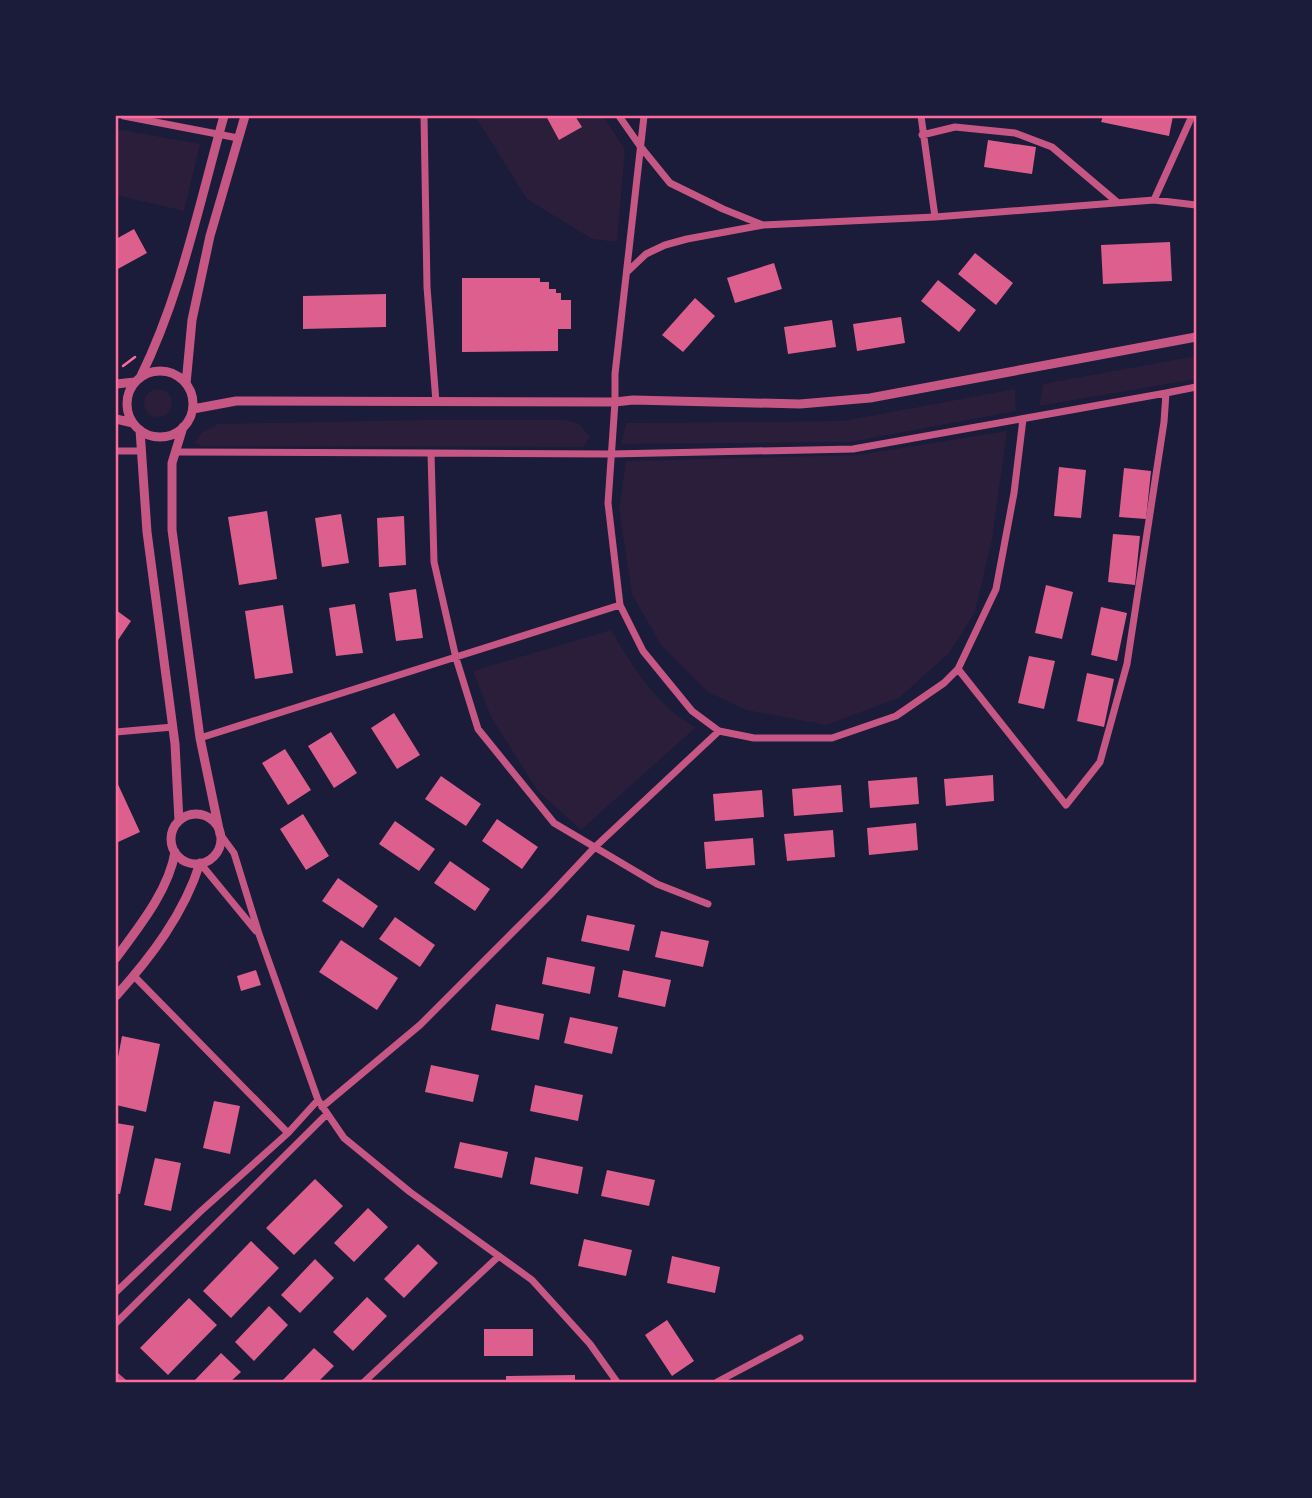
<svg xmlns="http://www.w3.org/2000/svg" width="1312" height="1498" viewBox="0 0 1312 1498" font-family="Lora,serif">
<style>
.green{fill:#2a1e3b}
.building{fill:#dd5f8e}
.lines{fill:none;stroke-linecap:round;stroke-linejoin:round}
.path{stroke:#ff6b9d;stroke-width:2.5}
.minor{stroke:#c65784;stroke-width:7}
.tertiary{stroke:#c65784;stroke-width:9}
.neatline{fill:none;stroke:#ff6b9d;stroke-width:2.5}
</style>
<rect width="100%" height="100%" fill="#1b1b3a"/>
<path class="green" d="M 475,116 L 603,116 L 625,150 L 617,242 L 592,239 L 527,199 Z
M 116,129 L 200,144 L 184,211 L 116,195 Z
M 1196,356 L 1196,379 L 1039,406 L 1043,384 Z
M144 403a14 14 0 1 1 28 0a14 14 0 1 1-28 0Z
M 1015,389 L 1016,411 L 850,442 L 621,444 L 626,423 L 843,421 Z
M 425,420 L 566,420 L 579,424 L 590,437 L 583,447 L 201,446 L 195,443 L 201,433 L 218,424 Z
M 1007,431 L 992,539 L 975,612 L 949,653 L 899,698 L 826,725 L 746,710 L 708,692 L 661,645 L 632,594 L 619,509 L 626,461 L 858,455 Z
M 611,630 C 631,664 659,710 696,727 L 581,830 L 537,790 L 491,717 L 473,671 Z"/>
<path class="building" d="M 546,116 L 575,116 L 582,127 L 559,140 Z
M 1103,116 L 1173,116 L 1169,136 L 1101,122 Z
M 988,140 L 1036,147 L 1032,174 L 984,167 Z
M 134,229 L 147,253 L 116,270 L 116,239 Z
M 1170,242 L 1172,281 L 1103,284 L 1101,245 Z
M 975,253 L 1013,283 L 996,305 L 958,274 Z
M 774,263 L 782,289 L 735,303 L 727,278 Z
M 462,278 L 540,278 L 540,282 L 549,282 L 549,289 L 556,289 L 556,293 L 561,293 L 561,300 L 571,300 L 571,329 L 558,329 L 558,351 L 462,352 Z
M 938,280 L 976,310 L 959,332 L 921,301 Z
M 386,294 L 386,327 L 303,329 L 303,296 Z
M 695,298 L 715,316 L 683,352 L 662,335 Z
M 901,317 L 905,343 L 857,351 L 853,324 Z
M 832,320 L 836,347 L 788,354 L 784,327 Z
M 1059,467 L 1086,470 L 1081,518 L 1054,516 Z
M 1124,468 L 1151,471 L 1146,519 L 1119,517 Z
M 267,511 L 277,579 L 239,585 L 228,517 Z
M 341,514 L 349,563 L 322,567 L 315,518 Z
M 404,516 L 406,565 L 379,567 L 377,518 Z
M 1113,534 L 1140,536 L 1135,585 L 1108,582 Z
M 1046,585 L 1073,592 L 1062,639 L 1035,633 Z
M 416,589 L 423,638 L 396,641 L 389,593 Z
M 355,604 L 363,653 L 336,656 L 329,608 Z
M 283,605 L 293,673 L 255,679 L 245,611 Z
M 1101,607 L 1127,613 L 1117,661 L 1091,655 Z
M 116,610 L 131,621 L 116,643 Z
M 1029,656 L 1055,661 L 1044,709 L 1018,703 Z
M 1087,673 L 1114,679 L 1104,727 L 1077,721 Z
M 394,713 L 420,755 L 397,769 L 371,728 Z
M 331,732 L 357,773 L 334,788 L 308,746 Z
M 285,749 L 311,790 L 288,805 L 262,763 Z
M 993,775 L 994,801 L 946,806 L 944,779 Z
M 441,776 L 481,804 L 466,826 L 425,799 Z
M 917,777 L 919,804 L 870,808 L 868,781 Z
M 116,780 L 140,832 L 116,843 Z
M 841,785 L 843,812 L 794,816 L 792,789 Z
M 762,790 L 764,817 L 715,821 L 713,794 Z
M 303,814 L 329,856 L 306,870 L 280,829 Z
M 497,819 L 538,847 L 522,869 L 482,841 Z
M 395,821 L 435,849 L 419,871 L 379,844 Z
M 916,823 L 918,850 L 869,855 L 867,828 Z
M 833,830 L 835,857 L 787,861 L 784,834 Z
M 753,838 L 755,865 L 706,869 L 704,842 Z
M 450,861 L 490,889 L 475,911 L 434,883 Z
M 338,878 L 378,906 L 363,928 L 322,901 Z
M 587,915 L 635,925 L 629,951 L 581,941 Z
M 395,917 L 435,945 L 420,967 L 379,939 Z
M 661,931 L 709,941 L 703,967 L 655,957 Z
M 341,940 L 398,978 L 377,1010 L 319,972 Z
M 547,957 L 595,967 L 590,994 L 542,984 Z
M 256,970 L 261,985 L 241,991 L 237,976 Z
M 623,970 L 671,980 L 665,1007 L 618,997 Z
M 496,1004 L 544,1014 L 539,1040 L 491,1030 Z
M 570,1017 L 618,1027 L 612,1054 L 564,1043 Z
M 122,1036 L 160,1044 L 146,1112 L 116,1105 L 116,1068 Z
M 431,1065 L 479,1075 L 473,1102 L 425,1092 Z
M 535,1085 L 583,1095 L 578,1121 L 530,1111 Z
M 214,1101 L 240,1106 L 230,1154 L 203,1148 Z
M 116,1123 L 134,1126 L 120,1194 L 116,1193 Z
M 460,1142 L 508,1152 L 502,1178 L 454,1168 Z
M 535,1157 L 583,1167 L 578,1194 L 530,1184 Z
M 155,1158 L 181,1163 L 171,1211 L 144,1205 Z
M 607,1170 L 655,1180 L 649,1206 L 601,1196 Z
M 315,1179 L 343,1206 L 294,1255 L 266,1228 Z
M 368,1208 L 388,1227 L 354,1262 L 334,1243 Z
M 584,1239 L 632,1250 L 626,1276 L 578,1266 Z
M 251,1241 L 279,1268 L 231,1318 L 203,1291 Z
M 418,1244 L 438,1263 L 404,1298 L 384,1279 Z
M 672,1256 L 720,1267 L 715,1293 L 667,1283 Z
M 315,1259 L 334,1278 L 300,1313 L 281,1295 Z
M 367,1297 L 387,1316 L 353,1351 L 333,1332 Z
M 189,1298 L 217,1325 L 168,1375 L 140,1348 Z
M 269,1306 L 288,1325 L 254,1361 L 235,1342 Z
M 667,1320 L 694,1361 L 672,1376 L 645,1335 Z
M 484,1329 L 533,1329 L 533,1356 L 484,1356 Z
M 314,1348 L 334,1366 L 318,1382 L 281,1382 Z
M 221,1353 L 241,1372 L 230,1382 L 193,1382 Z
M 575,1375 L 575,1382 L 506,1382 L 506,1376 Z"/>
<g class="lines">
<path class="path" d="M 123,366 L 135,357"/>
<path class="minor" d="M 124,116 L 238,138
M 424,116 L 427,287 L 436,402
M 619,116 L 640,146 L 670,183 L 723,209 L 763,225
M 644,116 L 615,374 L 615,402 L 608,503 L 620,605 L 643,651 L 692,711 L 719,731 L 754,738 L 832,738 L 896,716 L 944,683 L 958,669 L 996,589 L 1014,493 L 1023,419
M 921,116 L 935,217
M 922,135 L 955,127 L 1015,133 L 1052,147 L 1117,202
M 1154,200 L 1192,116
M 627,272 L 646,254 L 665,245 L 687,239 L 763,225 L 935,217 L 1154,200 L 1196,205
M 116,451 L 141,451
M 176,452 L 431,453
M 958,669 L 1066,805 L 1100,762 L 1127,664 L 1164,422 L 1166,393 L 1196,387
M 116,732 L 173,727
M 200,738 L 620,605
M 220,834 L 234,853 L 259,934 L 318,1100 L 344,1138 L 410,1192 L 532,1280 L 590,1344 L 617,1382
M 200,863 L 256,931
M 708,904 L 657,884 L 554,823 L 478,729 L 456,658 L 434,562 L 431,453 L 611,454 L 853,449 L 1166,393
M 134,976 L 288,1133
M 322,1107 L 420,1025 L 550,895 L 595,847 L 719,731
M 116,1292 L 201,1211 L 288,1133 L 318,1100
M 116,1323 L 327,1114
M 116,1376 L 123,1382
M 364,1382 L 499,1256
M 717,1382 L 800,1338"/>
<path class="tertiary" d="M127 404a33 33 0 1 1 66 0a33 33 0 1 1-66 0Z
M 140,378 C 181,295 199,204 224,116
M 116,384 L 135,382
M 186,384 L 192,320 L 210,236 L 245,116
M 193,409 L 236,401 L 615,402 L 633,400 L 800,404 L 870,398 L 1196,337
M 116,419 L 133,423
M 183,427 L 172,463 L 172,530 L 200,738 L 220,834
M 140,430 L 147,532 L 175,744 L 179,821
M171 839a25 25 0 1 1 50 0a25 25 0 1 1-50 0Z
M 116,958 C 138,928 169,890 175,852
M 116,996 C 151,957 184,914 200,863"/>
</g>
<rect width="1312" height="1498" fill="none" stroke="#1b1b3a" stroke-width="234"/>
<rect x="117" y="117" width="1078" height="1264" class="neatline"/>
</svg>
